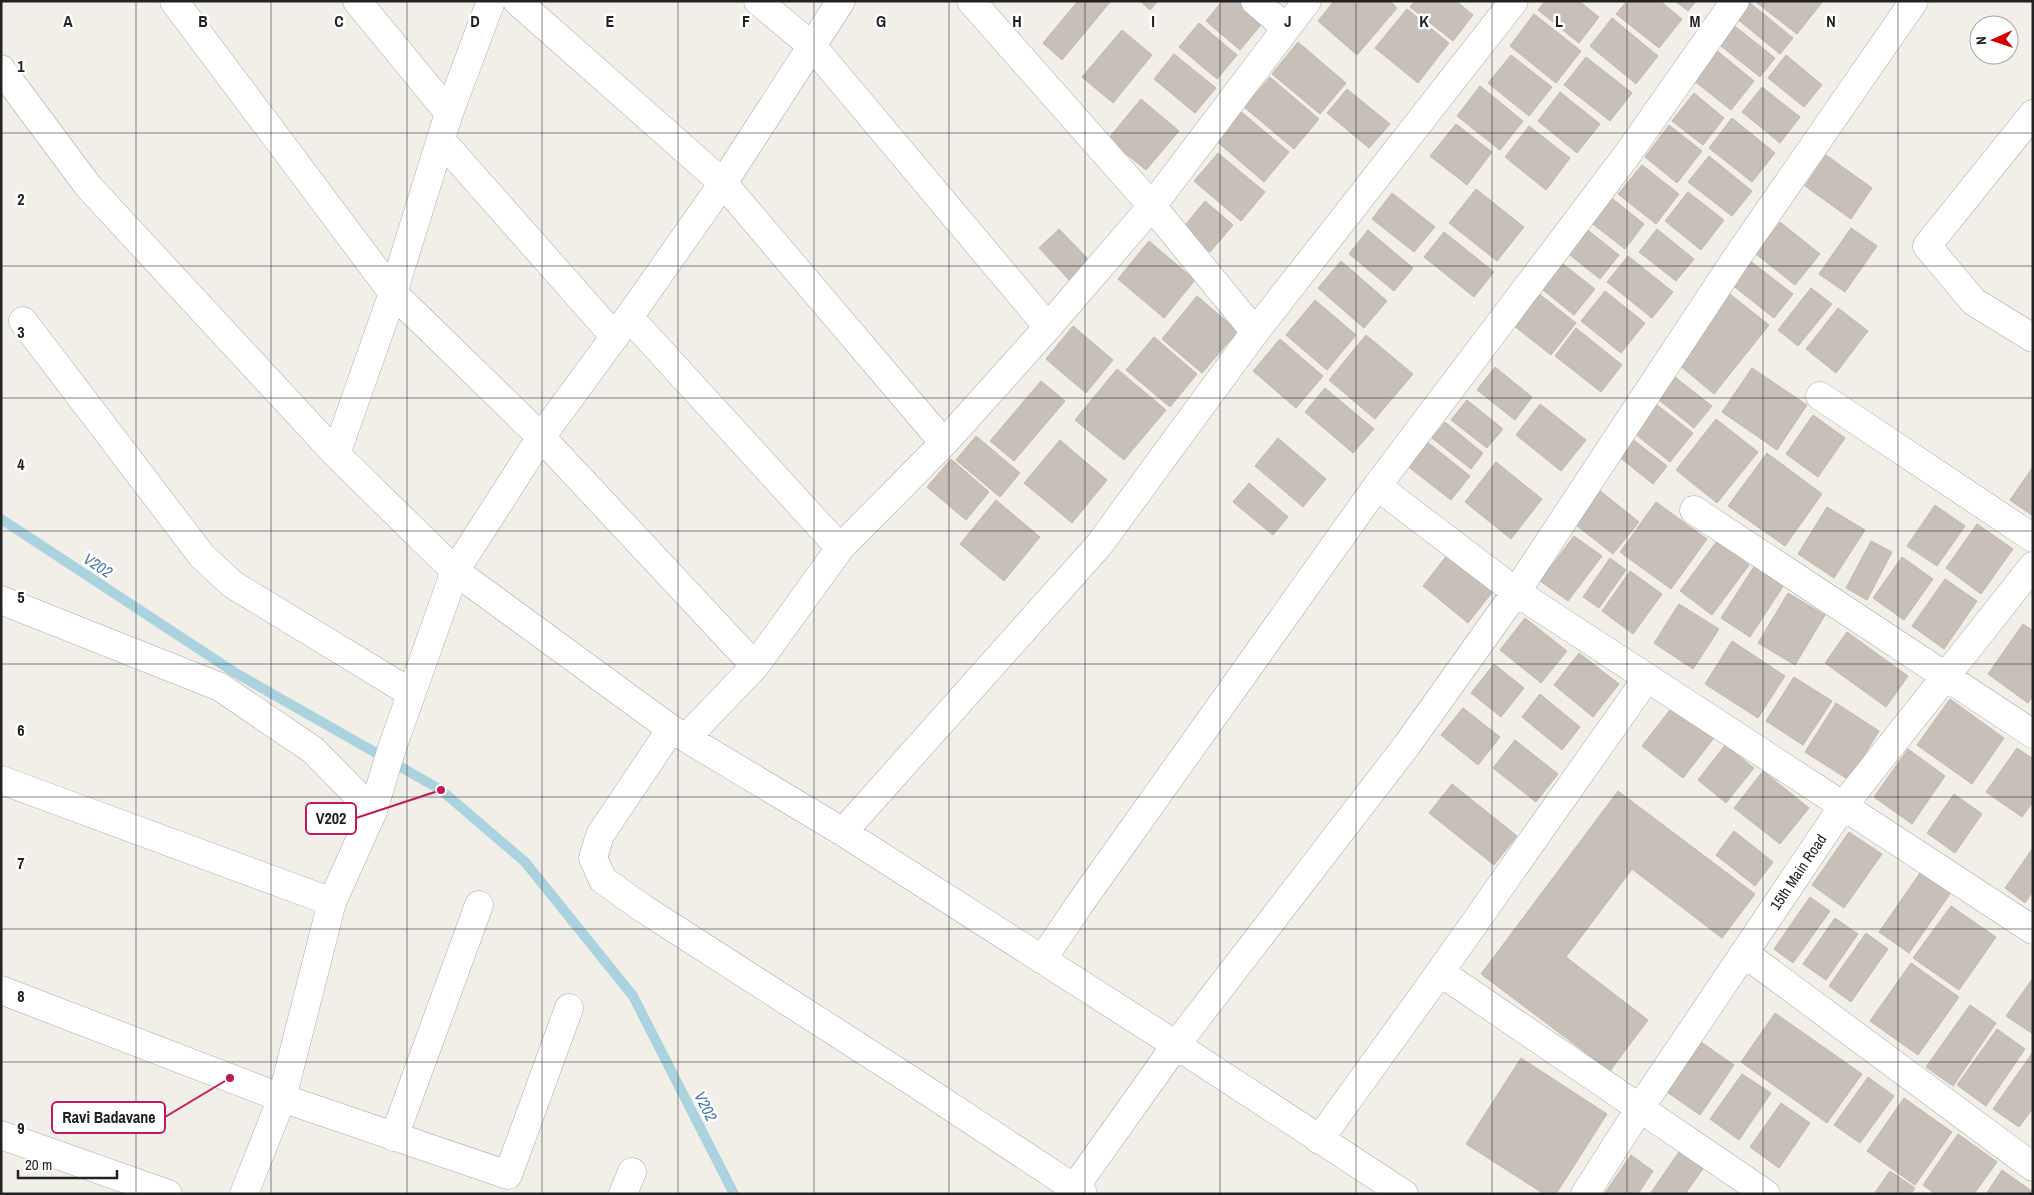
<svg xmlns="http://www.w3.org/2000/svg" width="2034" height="1195" viewBox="0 0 2034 1195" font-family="'Archivo Narrow',sans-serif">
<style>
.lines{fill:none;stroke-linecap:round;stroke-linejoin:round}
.stream{stroke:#aad3df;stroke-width:10}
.building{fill:#c7bfb8;stroke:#c4b6ab}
.minor-casing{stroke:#a9a9a9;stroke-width:29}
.tertiary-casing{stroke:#a9a9a9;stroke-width:29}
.minor{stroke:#fff;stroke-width:28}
.tertiary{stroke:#fff;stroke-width:28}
.grid{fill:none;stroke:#222;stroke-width:1;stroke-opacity:0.55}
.labels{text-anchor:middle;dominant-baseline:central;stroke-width:5;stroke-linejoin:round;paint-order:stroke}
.street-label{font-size:15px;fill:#222;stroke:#fff}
.water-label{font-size:16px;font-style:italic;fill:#4a7aab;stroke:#fff}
.grid-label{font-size:16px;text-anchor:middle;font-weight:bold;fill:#222;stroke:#fff;stroke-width:5;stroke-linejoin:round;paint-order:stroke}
.leader{fill:none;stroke:#c2185b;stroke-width:2}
.callout-dot{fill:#c2185b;stroke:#fff;stroke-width:2}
.callout{fill:#fff;stroke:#c2185b;stroke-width:2}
.callout-label{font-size:16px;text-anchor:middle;font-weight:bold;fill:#222}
</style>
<rect width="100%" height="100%" fill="#f2efe9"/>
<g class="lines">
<path class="stream" d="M 1,519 L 234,672 L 441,790 L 525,862 L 633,996 L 734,1194"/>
</g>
<path class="building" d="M 1078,1 L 1111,1 L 1062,60 L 1043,43 Z
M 1140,1 L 1158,1 L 1150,10 Z
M 1222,1 L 1243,1 L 1265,20 L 1240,50 L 1206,21 Z
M 1334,1 L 1390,1 L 1397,8 L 1357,55 L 1318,21 Z
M 1415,1 L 1456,1 L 1473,15 L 1453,41 L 1410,7 Z
M 1545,1 L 1579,1 L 1599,17 L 1579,43 L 1538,10 Z
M 1627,1 L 1660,1 L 1682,19 L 1659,48 L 1616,14 Z
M 1675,1 L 1696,1 L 1688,11 Z
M 1758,1 L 1823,1 L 1797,34 L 1757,3 Z
M 1749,2 L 1793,38 L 1780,54 L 1736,18 Z
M 1407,9 L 1449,43 L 1418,83 L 1375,48 Z
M 1534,14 L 1581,51 L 1556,83 L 1510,46 Z
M 1612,18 L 1658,56 L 1636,84 L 1590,46 Z
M 1199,23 L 1237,55 L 1217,79 L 1179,47 Z
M 1731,23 L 1775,58 L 1760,77 L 1716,42 Z
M 1122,30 L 1152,55 L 1113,103 L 1082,77 Z
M 1298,42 L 1346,83 L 1320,114 L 1272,74 Z
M 1716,50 L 1754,81 L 1731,110 L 1693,80 Z
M 1174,54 L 1216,88 L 1195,113 L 1154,79 Z
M 1511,55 L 1552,87 L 1529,116 L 1488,83 Z
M 1786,55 L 1822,85 L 1804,107 L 1768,78 Z
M 1586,57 L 1632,93 L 1610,121 L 1564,85 Z
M 1270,77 L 1319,119 L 1294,149 L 1244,107 Z
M 1480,86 L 1523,121 L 1500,150 L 1457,116 Z
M 1762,87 L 1800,117 L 1780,143 L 1742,112 Z
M 1347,89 L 1390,124 L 1369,148 L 1327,113 Z
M 1560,92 L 1600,124 L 1577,153 L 1538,121 Z
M 1694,93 L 1724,118 L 1703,145 L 1672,121 Z
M 1141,99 L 1179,131 L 1146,170 L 1108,139 Z
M 1239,110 L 1289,152 L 1264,182 L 1214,139 Z
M 1732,118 L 1775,153 L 1752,182 L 1709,148 Z
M 1456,124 L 1492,152 L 1467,185 L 1430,156 Z
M 1669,125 L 1702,151 L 1677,183 L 1645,157 Z
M 1529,126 L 1570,158 L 1546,190 L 1505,157 Z
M 1218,153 L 1265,192 L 1241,221 L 1194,181 Z
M 1826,155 L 1872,188 L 1851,219 L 1805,186 Z
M 1709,156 L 1752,191 L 1732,216 L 1688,182 Z
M 1642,165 L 1679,194 L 1656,224 L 1618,194 Z
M 1476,189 L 1524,227 L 1497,261 L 1449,223 Z
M 1688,192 L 1724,220 L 1701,250 L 1665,221 Z
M 1392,193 L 1435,227 L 1414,252 L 1372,219 Z
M 1609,196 L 1644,224 L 1625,249 L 1589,221 Z
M 1205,201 L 1233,225 L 1210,252 L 1182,229 Z
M 1780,222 L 1820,254 L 1795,285 L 1756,254 Z
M 1579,223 L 1619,255 L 1600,279 L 1560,247 Z
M 1851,228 L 1877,246 L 1845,292 L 1819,274 Z
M 1059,229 L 1092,263 L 1072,283 L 1039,248 Z
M 1657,229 L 1694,259 L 1676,281 L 1639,252 Z
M 1368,230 L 1413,268 L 1394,291 L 1349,254 Z
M 1444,232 L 1494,272 L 1474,297 L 1424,257 Z
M 1149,241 L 1195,280 L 1164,318 L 1118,279 Z
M 1628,256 L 1673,292 L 1652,318 L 1607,282 Z
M 1558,260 L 1595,289 L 1574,315 L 1538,286 Z
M 1749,260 L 1793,294 L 1774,318 L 1731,284 Z
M 1341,261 L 1387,301 L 1364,328 L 1318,288 Z
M 1811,288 L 1832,304 L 1798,346 L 1778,330 Z
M 1533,289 L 1576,323 L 1551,355 L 1508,321 Z
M 1605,291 L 1645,323 L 1621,353 L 1581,321 Z
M 1726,291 L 1769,325 L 1714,394 L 1672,359 Z
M 1197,296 L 1238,331 L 1202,373 L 1162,339 Z
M 1315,300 L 1356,335 L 1327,370 L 1286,335 Z
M 1838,308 L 1868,331 L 1836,373 L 1806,349 Z
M 1073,326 L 1113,360 L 1086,393 L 1046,359 Z
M 1576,328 L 1622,365 L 1601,392 L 1555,356 Z
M 1366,335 L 1413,374 L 1375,419 L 1329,380 Z
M 1154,337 L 1197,374 L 1170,407 L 1126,370 Z
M 1280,339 L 1323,376 L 1296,408 L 1253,371 Z
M 1495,367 L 1532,397 L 1515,420 L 1477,390 Z
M 1752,368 L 1807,405 L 1777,450 L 1722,412 Z
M 1117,369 L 1166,410 L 1124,460 L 1075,420 Z
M 1671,374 L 1712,406 L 1694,428 L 1654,396 Z
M 1041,381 L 1065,401 L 1014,461 L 990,441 Z
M 1325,388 L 1374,429 L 1353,453 L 1305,412 Z
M 1467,400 L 1503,429 L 1487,448 L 1451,420 Z
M 1540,404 L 1586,440 L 1561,471 L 1516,435 Z
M 1657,405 L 1693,433 L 1670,462 L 1634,433 Z
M 1813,415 L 1845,438 L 1818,477 L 1786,454 Z
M 1716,419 L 1758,452 L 1717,503 L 1676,470 Z
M 1445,422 L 1483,453 L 1471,469 L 1432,438 Z
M 1627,435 L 1667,466 L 1653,484 L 1613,452 Z
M 976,436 L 1020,473 L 1000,497 L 956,460 Z
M 1278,438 L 1326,479 L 1303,507 L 1255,466 Z
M 1060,440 L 1107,480 L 1072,523 L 1024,483 Z
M 1425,440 L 1470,476 L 1451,500 L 1406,465 Z
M 1767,453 L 1822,494 L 1785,546 L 1728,506 Z
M 951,459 L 989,492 L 966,520 L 927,487 Z
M 1496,462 L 1542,499 L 1511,539 L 1465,502 Z
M 2033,467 L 2033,516 L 2010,500 Z
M 1249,483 L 1288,517 L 1273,535 L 1233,502 Z
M 1593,485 L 1639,522 L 1613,554 L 1567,518 Z
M 996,500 L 1040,537 L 1004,581 L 960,544 Z
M 1656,502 L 1707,539 L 1671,589 L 1620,552 Z
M 1935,505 L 1965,526 L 1937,566 L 1907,546 Z
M 1827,507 L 1865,530 L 1834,578 L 1798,554 Z
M 1977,524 L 2013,549 L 1981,594 L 1946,568 Z
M 1574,536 L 1602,556 L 1568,601 L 1540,581 Z
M 1717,541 L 1749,565 L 1712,615 L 1680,591 Z
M 1871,541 L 1892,552 L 1867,600 L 1846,588 Z
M 1451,550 L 1497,586 L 1468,623 L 1423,586 Z
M 1902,557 L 1933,579 L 1904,620 L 1873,598 Z
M 1610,558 L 1626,570 L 1599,608 L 1583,597 Z
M 1755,565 L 1784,585 L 1750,637 L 1721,618 Z
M 1630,571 L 1662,594 L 1633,634 L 1602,611 Z
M 1945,579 L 1977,601 L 1944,649 L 1912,626 Z
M 1788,593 L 1825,615 L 1795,665 L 1758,643 Z
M 1679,604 L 1719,629 L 1693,669 L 1654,643 Z
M 1525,618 L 1567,651 L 1541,683 L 1500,650 Z
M 2023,624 L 2033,631 L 2033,696 L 2028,703 L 1988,674 Z
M 1847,632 L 1908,676 L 1886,707 L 1825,663 Z
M 1732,641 L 1785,676 L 1758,718 L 1705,684 Z
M 1579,653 L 1619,684 L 1593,717 L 1554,685 Z
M 1494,664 L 1524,688 L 1501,717 L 1471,693 Z
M 1794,677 L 1832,701 L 1803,745 L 1766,721 Z
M 1540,694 L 1580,727 L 1562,750 L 1522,717 Z
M 1950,699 L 2004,738 L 1972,784 L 1917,745 Z
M 1676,702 L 1717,734 L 1683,778 L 1642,746 Z
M 1836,703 L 1879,731 L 1849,780 L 1805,752 Z
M 1463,708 L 1500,737 L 1478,765 L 1441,735 Z
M 1515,740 L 1558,774 L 1536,802 L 1493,768 Z
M 1725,745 L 1754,768 L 1726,803 L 1698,780 Z
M 2017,748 L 2033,759 L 2033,802 L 2022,817 L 1986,792 Z
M 1908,749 L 1945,776 L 1912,824 L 1874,797 Z
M 1763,771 L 1809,808 L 1780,844 L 1734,808 Z
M 1452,784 L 1517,836 L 1494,865 L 1429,813 Z
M 1618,791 L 1755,894 L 1722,938 L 1632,869 L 1566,957 L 1648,1020 L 1610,1071 L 1481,974 Z
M 1954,794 L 1982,814 L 1955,853 L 1927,833 Z
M 1734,831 L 1773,862 L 1755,886 L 1716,855 Z
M 1849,832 L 1882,854 L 1844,908 L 1812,885 Z
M 2033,848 L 2033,891 L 2025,903 L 2005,888 Z
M 1920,873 L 1950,894 L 1909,953 L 1879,932 Z
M 1810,897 L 1830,911 L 1793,963 L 1774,949 Z
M 1951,906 L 1996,937 L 1959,990 L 1913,958 Z
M 1835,918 L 1858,934 L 1826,980 L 1803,964 Z
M 1866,933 L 1888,949 L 1851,1002 L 1829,986 Z
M 1911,963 L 1959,997 L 1918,1055 L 1870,1021 Z
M 2033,978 L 2033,1034 L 2006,1016 Z
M 1970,1005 L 1996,1023 L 1953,1086 L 1926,1067 Z
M 1775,1013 L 1862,1074 L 1827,1123 L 1741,1062 Z
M 1997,1029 L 2025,1049 L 1986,1106 L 1957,1085 Z
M 1701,1042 L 1734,1065 L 1700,1115 L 1667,1092 Z
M 2033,1052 L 2033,1108 L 2019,1127 L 1993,1109 Z
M 1521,1058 L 1607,1114 L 1556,1194 L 1544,1194 L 1466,1144 Z
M 1742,1074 L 1771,1093 L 1739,1140 L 1710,1119 Z
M 1868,1077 L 1894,1096 L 1860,1143 L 1834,1125 Z
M 1904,1098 L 1952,1132 L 1915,1185 L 1867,1151 Z
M 1781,1103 L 1810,1123 L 1779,1168 L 1750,1147 Z
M 1958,1134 L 1997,1162 L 1974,1194 L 1935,1194 L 1923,1185 Z
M 1681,1149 L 1705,1166 L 1685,1194 L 1650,1194 Z
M 1631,1155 L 1653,1171 L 1638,1194 L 1604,1194 Z
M 2002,1170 L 2033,1192 L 2033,1194 L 1986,1194 Z
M 1890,1171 L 1915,1188 L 1911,1194 L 1874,1194 Z"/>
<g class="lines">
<defs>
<path id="minor" d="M 174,1 L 393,293 L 541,437 L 755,666
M 357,1 L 449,113
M 517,1 L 723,183 L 944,443
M 758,1 L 813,47 L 1048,327
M 971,1 L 1152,206 L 1255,332
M 1255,1 L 1286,28
M 1,69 L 88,186 L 336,454 L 455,571 L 671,729 L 843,832 L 1176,1045 L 1404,1194
M 2033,114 L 1927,246 L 1974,302 L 2033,338
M 441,140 L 615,337
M 629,317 L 840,548
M 23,321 L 202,556 L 232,584 L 411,693
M 1820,396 L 2033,538
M 336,454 L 393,293 L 449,113 L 491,1
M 1377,486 L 1516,592 L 2033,930
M 1694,510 L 2033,734
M 1,600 L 220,687 L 313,750 L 373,811
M 671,729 L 600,835 L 593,858 L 603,880 L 644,909 L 915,1083 L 1083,1194
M 687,737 L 755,666 L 840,548 L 944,443 L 1048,327 L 1152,206 L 1307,1
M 1,780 L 332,902
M 843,832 L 1099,545 L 1255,332 L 1514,1
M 1744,953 L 2033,1167
M 1042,960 L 1079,905 L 1377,486 L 1627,155 L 1735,1
M 1440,972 L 1766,1194
M 1,990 L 282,1098 L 508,1175 L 569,1008
M 1,1135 L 168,1194
M 394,1137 L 479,905
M 1319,1140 L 1440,972 L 1647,678
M 623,1194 L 632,1172
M 1070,1194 L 1176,1045 L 1407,745 L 1516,592 L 1737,257 L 1914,1
M 1585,1194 L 1640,1108 L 1843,806 L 2033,566"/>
<path id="tertiary" d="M 244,1194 L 282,1098 L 332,902 L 373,811 L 391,751 L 455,571 L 541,437 L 629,317 L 723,183 L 841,1"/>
</defs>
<use href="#minor" class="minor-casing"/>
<use href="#tertiary" class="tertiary-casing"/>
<use href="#minor" class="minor"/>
<use href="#tertiary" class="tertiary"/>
</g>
<path class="grid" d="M 136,1 L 136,1194M 271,1 L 271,1194M 407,1 L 407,1194M 542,1 L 542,1194M 678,1 L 678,1194M 814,1 L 814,1194M 949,1 L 949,1194M 1085,1 L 1085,1194M 1220,1 L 1220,1194M 1356,1 L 1356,1194M 1492,1 L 1492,1194M 1627,1 L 1627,1194M 1763,1 L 1763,1194M 1898,1 L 1898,1194M 1,133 L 2033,133M 1,266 L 2033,266M 1,398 L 2033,398M 1,531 L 2033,531M 1,664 L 2033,664M 1,797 L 2033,797M 1,929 L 2033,929M 1,1062 L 2033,1062"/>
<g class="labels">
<g class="street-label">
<text transform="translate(1798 872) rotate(-56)">15th Main Road</text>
</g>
<g class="water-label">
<text transform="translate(98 565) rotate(33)">V202</text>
<text transform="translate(706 1106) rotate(63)">V202</text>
</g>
</g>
<g class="grid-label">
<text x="68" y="27">A</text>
<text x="203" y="27">B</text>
<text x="339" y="27">C</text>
<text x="475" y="27">D</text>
<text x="610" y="27">E</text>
<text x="746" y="27">F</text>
<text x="881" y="27">G</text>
<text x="1017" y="27">H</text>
<text x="1153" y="27">I</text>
<text x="1288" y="27">J</text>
<text x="1424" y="27">K</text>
<text x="1559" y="27">L</text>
<text x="1695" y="27">M</text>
<text x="1831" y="27">N</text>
<text x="21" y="72">1</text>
<text x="21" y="205">2</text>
<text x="21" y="338">3</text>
<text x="21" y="470">4</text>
<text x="21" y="603">5</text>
<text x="21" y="736">6</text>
<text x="21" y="869">7</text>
<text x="21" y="1002">8</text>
<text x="21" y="1134">9</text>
</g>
<path class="leader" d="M441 790L356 818M230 1078L165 1117"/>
<g class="callout-dot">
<circle cx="441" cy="790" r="5"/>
<circle cx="230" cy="1078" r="5"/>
</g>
<g class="callout">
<rect x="306" y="803" width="50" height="31" rx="5"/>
<rect x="52" y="1102" width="113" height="31" rx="5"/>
</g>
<g class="callout-label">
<text x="331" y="824">V202</text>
<text x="109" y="1123">Ravi Badavane</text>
</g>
<rect width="2034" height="1195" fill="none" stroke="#222222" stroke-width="5"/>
<g transform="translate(1994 40) rotate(267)"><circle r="24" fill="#ffffff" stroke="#a7a7a7"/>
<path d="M0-4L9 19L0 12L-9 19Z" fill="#d40000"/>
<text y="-8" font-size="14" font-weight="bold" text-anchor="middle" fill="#222222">N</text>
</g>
<path d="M18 1170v8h99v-8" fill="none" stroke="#222222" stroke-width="2.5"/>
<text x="25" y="1170" font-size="15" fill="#222222" stroke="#ffffff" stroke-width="4" paint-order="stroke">20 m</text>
</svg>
